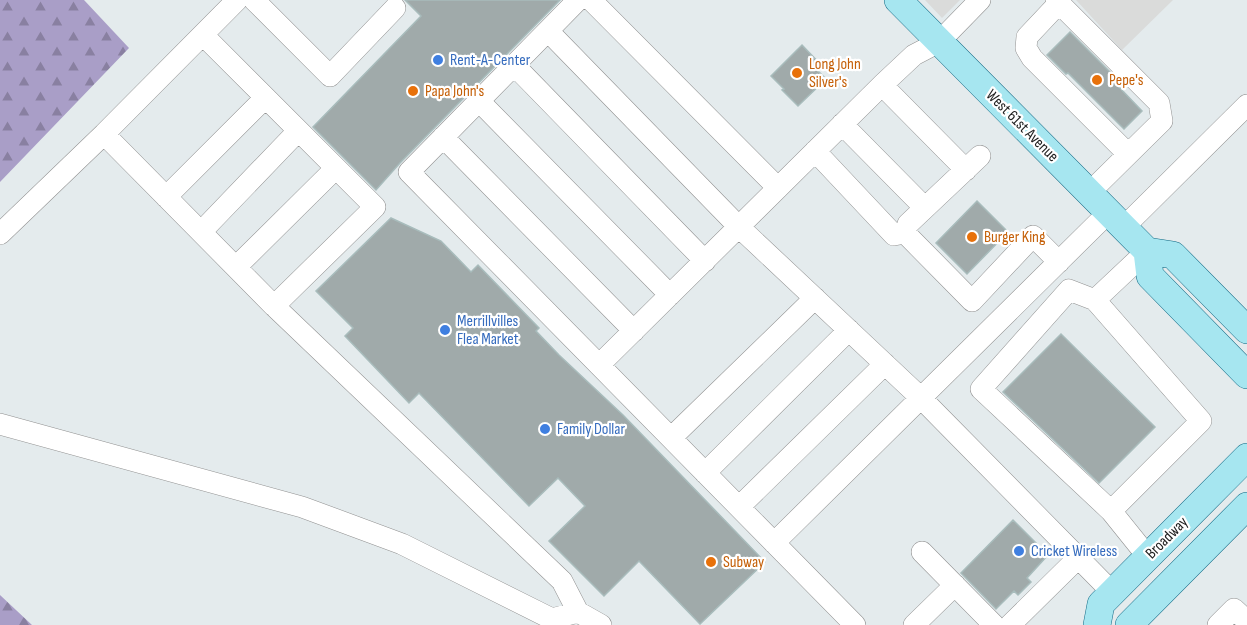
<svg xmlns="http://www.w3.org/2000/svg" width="1247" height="625" viewBox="0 0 1247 625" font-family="'Sofia Sans Condensed',sans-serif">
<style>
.residential{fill:#dadbda}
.forest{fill:url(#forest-firs)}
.building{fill:#a0aaaa;stroke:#a8bcbc;stroke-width:1.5}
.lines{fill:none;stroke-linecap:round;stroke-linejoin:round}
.minor-casing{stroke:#919191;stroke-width:22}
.major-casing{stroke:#126883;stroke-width:28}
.minor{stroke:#fff;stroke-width:21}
.major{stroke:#a6e6f0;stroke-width:27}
.shop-dot{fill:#3f7fe0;stroke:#fff;stroke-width:2}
.food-dot{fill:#e8710a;stroke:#fff;stroke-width:2}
.labels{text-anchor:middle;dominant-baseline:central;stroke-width:4.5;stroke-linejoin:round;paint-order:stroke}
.shop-label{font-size:16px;fill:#366cbe;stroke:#fff;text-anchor:start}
.food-label{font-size:16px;fill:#c56008;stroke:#fff;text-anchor:start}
.street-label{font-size:16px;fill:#1d1d1d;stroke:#fff}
</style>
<defs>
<pattern id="forest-firs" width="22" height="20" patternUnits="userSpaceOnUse" patternTransform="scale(1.5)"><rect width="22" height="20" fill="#a99ec7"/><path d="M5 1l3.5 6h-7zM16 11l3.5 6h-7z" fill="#8980a1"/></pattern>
</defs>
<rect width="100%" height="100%" fill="#e4ebed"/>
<path class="residential" d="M 925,0 L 960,0 L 942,18 Z
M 1076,0 L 1173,0 L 1122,50 Z"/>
<path class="forest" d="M 0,0 L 84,0 L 129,48 L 0,182 Z
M 0,595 L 32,625 L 0,625 Z"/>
<path class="building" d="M 405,0 L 560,0 L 400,163 L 376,190 L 313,127 L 421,16 Z
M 1070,32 L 1122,84 L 1119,87 L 1142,111 L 1124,129 L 1068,73 L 1066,74 L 1047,55 Z
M 802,45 L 823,67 L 818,71 L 826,79 L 798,106 L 782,90 L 784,89 L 771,76 Z
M 977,201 L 1008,232 L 967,274 L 936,243 Z
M 391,218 L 441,241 L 471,272 L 478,265 L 539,328 L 536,331 L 559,355 L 623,415 L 765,562 L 700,624 L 639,561 L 604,596 L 549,541 L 585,506 L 558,478 L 529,506 L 419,393 L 409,403 L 345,336 L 353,328 L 316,291 Z
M 1061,334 L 1155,427 L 1099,483 L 1003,392 Z
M 1013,520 L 1048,555 L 1027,578 L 1031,582 L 1018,595 L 1014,591 L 996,609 L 961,573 Z"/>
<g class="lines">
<defs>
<path id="minor" d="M 254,0 L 330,76 L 395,8
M 578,0 L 409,172 L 855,625
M 591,0 L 778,188
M 1056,0 L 1159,103 L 1162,121 L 1089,193
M 1059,3 L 1027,37 L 1026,48 L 1032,58 L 1128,154
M 548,31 L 739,227 L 921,398 L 1113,593
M 203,35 L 375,207 L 274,306 L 562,581 L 578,612
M 514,65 L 705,261
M 882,85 L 966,170
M 479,101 L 670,295
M 842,124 L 925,208
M 104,134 L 274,306
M 443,137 L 634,331
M 815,151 L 894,235 L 905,233
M 980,156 L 908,224 L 905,233 L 972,301 L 1033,236 L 1059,262
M 166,197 L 265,98
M 1123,228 L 1247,105
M 201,232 L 298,131
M 0,234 L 104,134 L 237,0
M 1147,251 L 1095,300 L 1201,421 L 1111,511 L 1148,557
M 236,267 L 336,168
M 1095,300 L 1069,290 L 981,389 L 1111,511
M 599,365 L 882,85 L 914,55 L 939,42 L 980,0
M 0,424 L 302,507 L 402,544 L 552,619 L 578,612 L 601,625
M 671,438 L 815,298
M 705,473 L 849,330
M 739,507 L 885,364
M 774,543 L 1108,213
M 922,552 L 994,625
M 914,625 L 955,585
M 1010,625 L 1078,558
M 1218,625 L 1234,609 L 1247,621"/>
<path id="major" d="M 898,0 L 1147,251 L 1173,255 L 1247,330
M 1147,251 L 1150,276 L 1247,375
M 1097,625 L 1101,604 L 1247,457
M 1129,625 L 1247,506"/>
</defs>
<use href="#minor" class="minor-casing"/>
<use href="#major" class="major-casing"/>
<use href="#minor" class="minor"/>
<use href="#major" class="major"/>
</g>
<g class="shop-dot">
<circle cx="438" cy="60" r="6"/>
<circle cx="445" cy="330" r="6"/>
<circle cx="545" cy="429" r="6"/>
<circle cx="1019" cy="551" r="6"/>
</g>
<g class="food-dot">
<circle cx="797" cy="73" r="6"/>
<circle cx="1097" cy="80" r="6"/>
<circle cx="413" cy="91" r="6"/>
<circle cx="972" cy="237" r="6"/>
<circle cx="711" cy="562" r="6"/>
</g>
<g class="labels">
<g class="shop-label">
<text x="450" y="60">Rent-A-Center</text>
<text x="457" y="321">Merrillvilles<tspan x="457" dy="18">Flea Market</tspan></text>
<text x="557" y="429">Family Dollar</text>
<text x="1031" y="551">Cricket Wireless</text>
</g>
<g class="food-label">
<text x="809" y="64">Long John<tspan x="809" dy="18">Silver's</tspan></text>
<text x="1109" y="80">Pepe's</text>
<text x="425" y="91">Papa John's</text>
<text x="984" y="237">Burger King</text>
<text x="723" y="562">Subway</text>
</g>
<g class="street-label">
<text transform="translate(1022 126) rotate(45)">West 61st Avenue</text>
<text transform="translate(1167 538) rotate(-45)">Broadway</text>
</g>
</g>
</svg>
